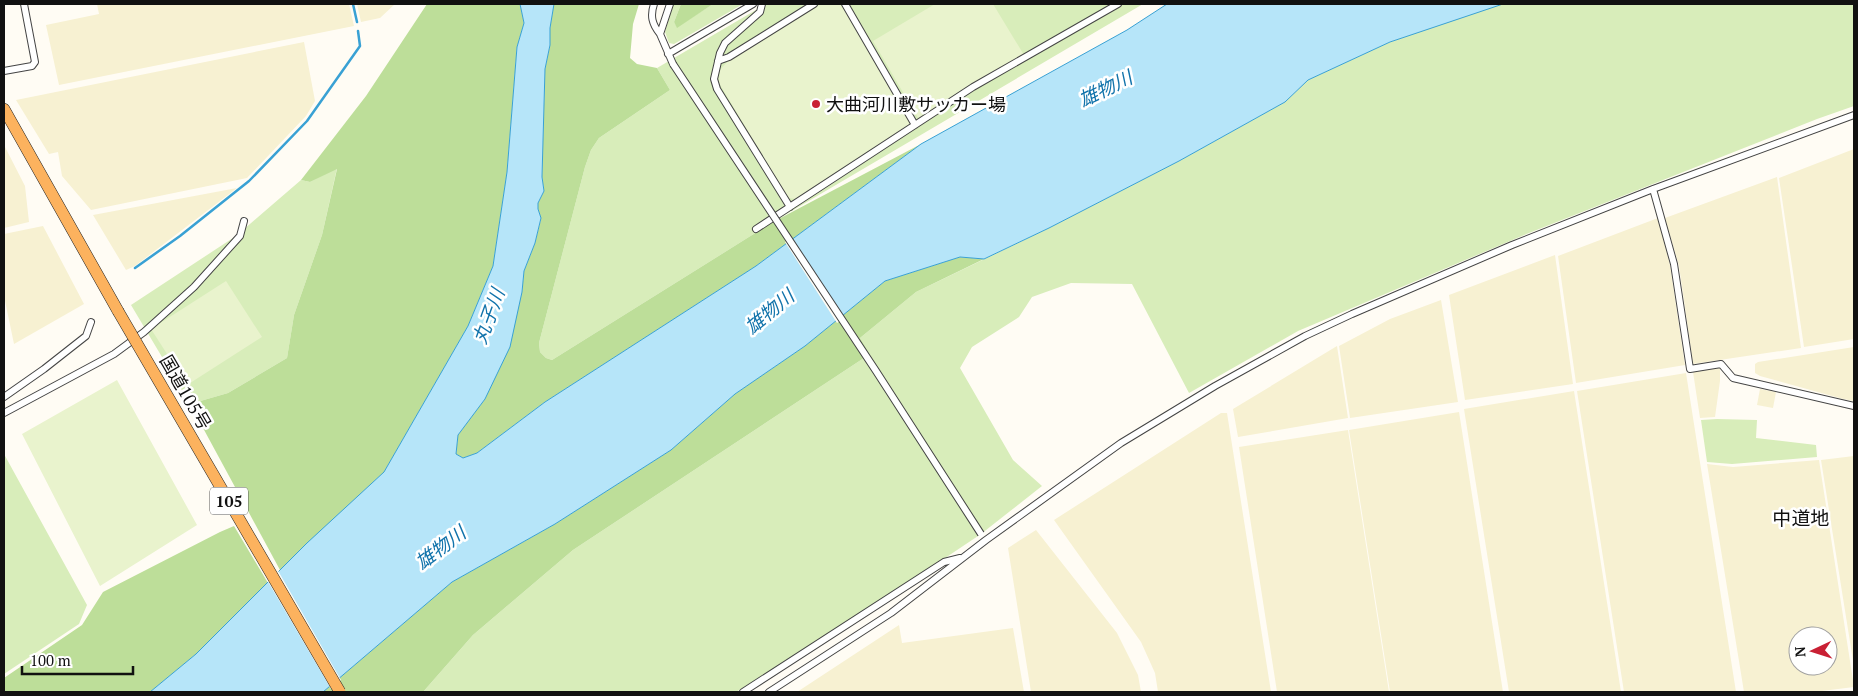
<svg xmlns="http://www.w3.org/2000/svg" width="1858" height="696" viewBox="0 0 1858 696" font-family="'PT Serif','Noto Sans JP',serif">
<style>
.farmland{fill:#f7f1d2;fill-rule:evenodd}
.green{fill:#d8edba}
.forest{fill:#bdde99}
.pitch{fill:#e9f3cd}
.water{fill:#b6e5f9;stroke:#39a1d4}
.pier{fill:#fffcf4}
.lines{fill:none;stroke-linecap:round;stroke-linejoin:round}
.stream{stroke:#39a1d4;stroke-width:2.5}
.minor-casing{stroke:#444;stroke-width:8}
.trunk-casing{stroke:#222;stroke-width:12}
.minor{stroke:#fff;stroke-width:6}
.trunk{stroke:#fcb25e;stroke-width:11}
.minor-bridge-casing{stroke:#444;stroke-width:8;stroke-linecap:butt}
.trunk-bridge-casing{stroke:#222;stroke-width:12;stroke-linecap:butt}
.minor-bridge{stroke:#fff;stroke-width:6}
.trunk-bridge{stroke:#fcb25e;stroke-width:11}
.poi-dot{fill:#c92034;stroke:#fff;stroke-width:2}
.labels{text-anchor:middle;dominant-baseline:central;stroke-width:5;stroke-linejoin:round;paint-order:stroke}
.shield{fill:#fff;stroke:#585858;stroke-width:1}
.shield-label{font-size:16px;font-weight:bold;fill:#111}
.poi-label{font-size:18px;fill:#111;stroke:#fff;text-anchor:start}
.street-label{font-size:18px;fill:#111;stroke:#fff}
.water-label{font-size:19px;font-style:italic;fill:#1173ab;stroke:#fff}
.neighbourhood-label{font-size:19px;fill:#111;stroke:#fff}
</style>
<rect width="100%" height="100%" fill="#fffcf4"/>
<path class="farmland" d="M 97,4 L 349,4 L 354,26 L 59,85 L 46,25 L 99,14 Z
M 357,4 L 395,4 L 380,18 L 361,22 Z
M 304,42 L 315,101 L 306,116 L 247,178 L 91,210 L 62,176 L 58,152 L 49,154 L 16,100 Z
M 4,145 L 25,186 L 29,222 L 4,228 Z
M 1854,149 L 1854,339 L 1804,347 L 1779,178 Z
M 1777,177 L 1801,348 L 1693,364 L 1679,266 L 1665,218 Z
M 237,188 L 135,266 L 126,270 L 93,215 Z
M 1658,218 L 1670,265 L 1685,365 L 1576,383 L 1558,256 Z
M 43,226 L 84,304 L 14,344 L 4,296 L 4,234 Z
M 1555,255 L 1573,384 L 1465,400 L 1449,295 Z
M 1441,300 L 1458,402 L 1350,418 L 1339,346 L 1390,319 Z
M 1337,346 L 1348,418 L 1238,437 L 1233,409 Z
M 1854,347 L 1854,401 L 1843,399 L 1760,376 L 1755,373 L 1755,364 L 1758,362 Z
M 1720,368 L 1720,381 L 1715,417 L 1700,418 L 1693,372 Z
M 1686,373 L 1736,692 L 1624,692 L 1577,391 Z
M 1760,389 L 1776,392 L 1773,408 L 1757,405 Z
M 1574,391 L 1621,692 L 1509,692 L 1464,409 Z
M 1459,412 L 1503,692 L 1390,692 L 1349,430 Z
M 1221,413 L 1227,413 L 1271,692 L 1158,692 L 1155,673 L 1141,642 L 1054,520 Z
M 1348,430 L 1389,692 L 1277,692 L 1239,447 Z
M 1854,456 L 1854,667 L 1821,460 Z
M 1819,460 L 1854,687 L 1814,692 L 1744,692 L 1707,464 L 1733,467 ZM 1798,636 L 1828,636 L 1828,666 L 1798,666 Z
M 1036,530 L 1117,633 L 1138,675 L 1141,692 L 1031,692 L 1008,548 Z
M 899,625 L 902,643 L 1013,628 L 1024,692 L 797,692 Z"/>
<path class="green" d="M 673,4 L 681,4 L 674,22 L 677,27 L 713,4 L 743,4 L 674,44 L 669,43 L 665,32 Z
M 766,4 L 1143,4 L 773,222 L 552,360 L 546,358 L 540,352 L 539,343 L 585,167 L 591,150 L 599,138 L 670,90 L 657,68 Z
M 1500,4 L 1854,4 L 1854,106 L 1817,119 L 1529,233 L 1298,331 L 1189,393 L 1132,284 L 1071,283 L 1032,297 L 1019,317 L 972,347 L 960,368 L 1013,460 L 1042,486 L 981,534 L 827,637 L 736,692 L 423,692 L 473,635 L 573,550 L 870,354 L 860,338 L 916,292 L 1049,228 L 1179,161 L 1285,102 L 1308,80 L 1390,42 Z
M 337,168 L 322,235 L 294,315 L 287,358 L 228,393 L 190,404 L 131,305 L 236,236 L 301,180 L 310,182 Z
M 1717,419 L 1757,420 L 1756,438 L 1816,445 L 1817,457 L 1732,464 L 1707,462 L 1701,420 Z
M 4,454 L 87,605 L 79,624 L 4,674 Z"/>
<path class="forest" d="M 427,4 L 520,4 L 524,23 L 517,47 L 507,172 L 493,266 L 468,326 L 384,472 L 280,570 L 190,404 L 228,393 L 287,358 L 294,315 L 322,235 L 337,169 L 310,182 L 301,180 L 366,96 Z
M 554,4 L 639,4 L 633,24 L 630,58 L 637,64 L 657,68 L 670,90 L 599,138 L 591,150 L 585,167 L 539,343 L 540,352 L 546,358 L 552,360 L 773,222 L 921,144 L 756,266 L 545,402 L 477,453 L 463,458 L 456,454 L 458,435 L 485,399 L 522,292 L 524,271 L 535,243 L 541,219 L 538,209 L 538,203 L 544,191 L 542,177 L 545,69 L 550,45 L 550,28 Z
M 681,4 L 713,4 L 677,28 L 674,22 Z
M 960,257 L 984,259 L 916,292 L 860,338 L 870,354 L 573,550 L 473,635 L 423,692 L 323,692 L 452,582 L 555,524 L 671,450 L 735,394 L 805,346 L 885,281 Z
M 234,526 L 268,583 L 196,654 L 150,692 L 4,692 L 4,678 L 82,625 L 103,592 L 220,532 Z"/>
<path class="pitch" d="M 821,4 L 841,4 L 912,124 L 796,199 L 788,198 L 719,83 L 720,70 L 728,61 Z
M 935,4 L 993,4 L 1024,55 L 918,118 L 873,41 Z
M 226,281 L 262,337 L 187,385 L 151,329 Z
M 117,380 L 197,525 L 100,586 L 22,434 Z"/>
<path class="water" d="M 520,4 L 554,4 L 550,28 L 550,45 L 545,69 L 542,177 L 544,191 L 538,203 L 538,209 L 541,218 L 535,243 L 524,271 L 522,292 L 510,347 L 485,399 L 458,435 L 456,454 L 463,458 L 477,453 L 545,402 L 756,266 L 921,144 L 1127,30 L 1167,4 L 1503,4 L 1390,42 L 1308,80 L 1285,102 L 1179,161 L 1049,228 L 984,259 L 960,257 L 885,281 L 805,346 L 735,394 L 671,450 L 555,524 L 452,582 L 323,692 L 150,692 L 196,654 L 307,543 L 384,472 L 468,326 L 493,266 L 507,172 L 517,47 L 524,23 Z"/>
<path class="pier" d="M 791,237 L 844,318 L 837,323 L 785,242 Z
M 277,569 L 341,680 L 331,689 L 267,580 Z"/>
<g class="lines">
<path class="stream" d="M 353,4 L 357,22
M 135,268 L 180,236 L 249,181 L 307,121 L 360,46 L 358,31"/>
<defs>
<path id="minor" d="M 654,4 C 650,16 652,24 660,34
M 670,4 L 660,34 L 673,64
M 762,4 L 760,12 L 725,43 L 720,53 L 714,79 L 717,89 L 790,207
M 845,4 L 915,125
M 668,54 L 753,4
M 718,61 L 729,57 L 814,4
M 4,71 L 32,66 L 35,62 L 24,4
M 1653,189 L 1674,264 L 1690,369 L 1721,364 L 1733,378 L 1854,406
M 756,229 L 973,87 L 1118,4
M 4,397 L 44,369 L 86,336 L 91,322
M 4,413 L 114,354 L 144,332 L 194,287 L 240,236 L 244,221
M 743,692 L 944,562 L 960,558
M 769,692 L 891,613 L 986,540 L 1121,443 L 1215,386 L 1305,336 L 1352,314 L 1512,245 L 1653,189 L 1854,115"/>
<path id="trunk" d="M 4,109 L 118,311"/>
</defs>
<use href="#minor" class="minor-casing"/>
<use href="#trunk" class="trunk-casing"/>
<use href="#minor" class="minor"/>
<use href="#trunk" class="trunk"/>
<defs>
<path id="minor-bridge" d="M 673,64 L 876,371 L 981,534"/>
<path id="trunk-bridge" d="M 118,311 L 340,692"/>
</defs>
<use href="#minor-bridge" class="minor-bridge-casing"/>
<use href="#trunk-bridge" class="trunk-bridge-casing"/>
<use href="#minor-bridge" class="minor-bridge"/>
<use href="#trunk-bridge" class="trunk-bridge"/>
</g>
<circle class="poi-dot" cx="816" cy="104" r="5"/>
<g class="labels">
<rect class="shield" x="210" y="487.5" width="38" height="27" rx="4"/>
<g class="shield-label">
<text x="229" y="501">105</text>
</g>
<g class="poi-label">
<text x="826" y="104">大曲河川敷サッカー場</text>
</g>
<g class="street-label">
<text transform="translate(186 392) rotate(60)">国道105号</text>
</g>
<g class="water-label">
<text transform="translate(1105 88) rotate(-26)">雄物川</text>
<text transform="translate(769 311) rotate(-40)">雄物川</text>
<text transform="translate(488 316) rotate(-70)">丸子川</text>
<text transform="translate(440 547) rotate(-37)">雄物川</text>
</g>
<g class="neighbourhood-label">
<text x="1801" y="517">中道地</text>
</g>
</g>
<rect width="1858" height="696" fill="none" stroke="#111111" stroke-width="10"/>
<g transform="translate(1813 651) rotate(266)"><circle r="24" fill="#ffffff" stroke="#a0a0a0"/>
<path d="M0-4L9 19L0 12L-9 19Z" fill="#c92034"/>
<text y="-8" font-size="14" font-weight="bold" text-anchor="middle" fill="#111111">N</text>
</g>
<path d="M22 666v8h111v-8" fill="none" stroke="#111111" stroke-width="2.5"/>
<text x="30" y="666" font-size="15" fill="#111111" stroke="#ffffff" stroke-width="4" paint-order="stroke">100 m</text>
</svg>
